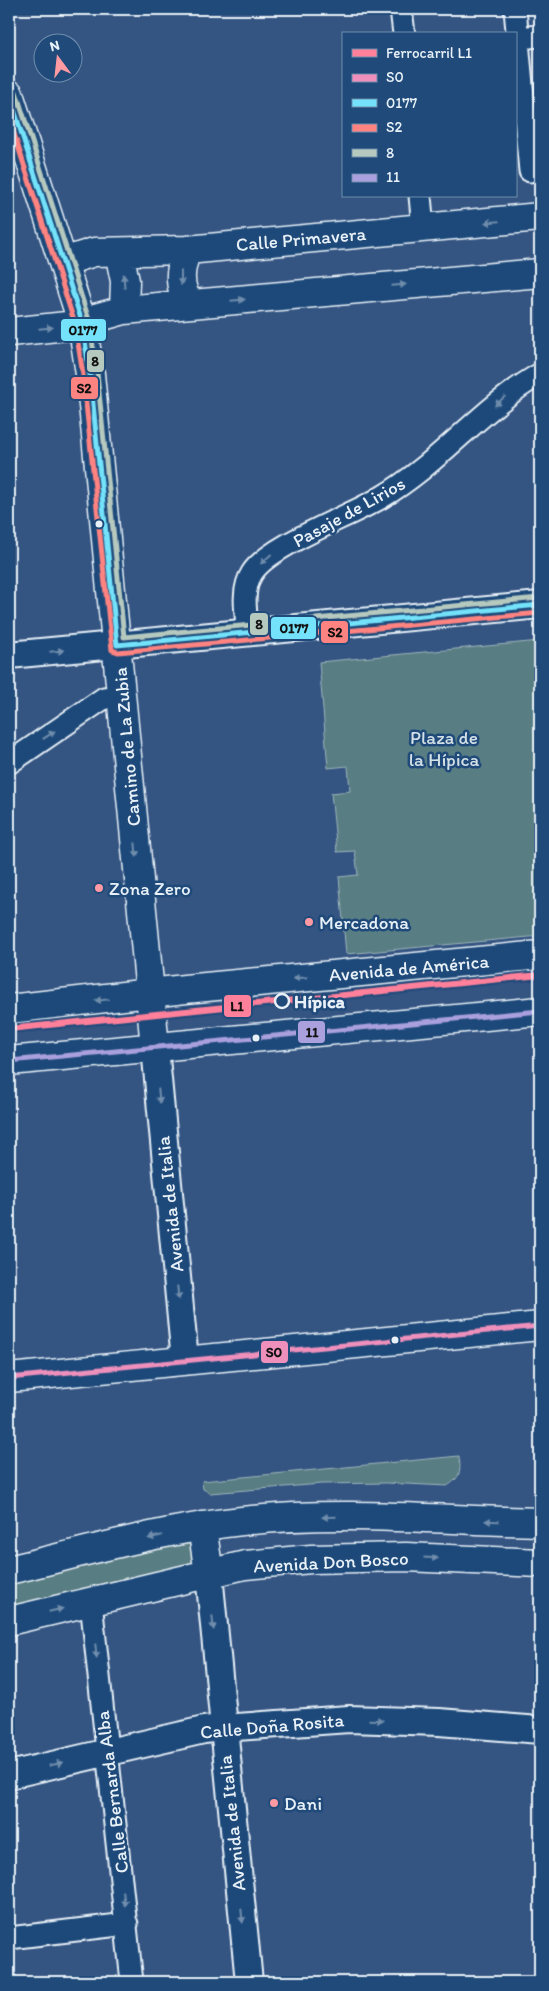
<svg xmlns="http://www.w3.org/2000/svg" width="549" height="1991" viewBox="0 0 549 1991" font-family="Itim,sans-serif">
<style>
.green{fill:#597d82;stroke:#a0b7bd}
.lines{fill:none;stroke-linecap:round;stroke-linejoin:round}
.minor-casing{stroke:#e8f1f8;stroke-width:25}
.tertiary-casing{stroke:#e8f1f8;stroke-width:30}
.secondary-casing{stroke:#e8f1f8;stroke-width:31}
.primary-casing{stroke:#e8f1f8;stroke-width:31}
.minor{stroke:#1f4a7a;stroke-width:21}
.tertiary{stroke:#1f4a7a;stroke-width:26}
.secondary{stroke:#1f4a7a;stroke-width:28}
.primary{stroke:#1f4a7a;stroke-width:28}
.bus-1-casing{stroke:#1f4a7a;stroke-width:9}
.bus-2-casing{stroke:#1f4a7a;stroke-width:9}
.bus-3-casing{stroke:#1f4a7a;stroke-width:9}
.bus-4-casing{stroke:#1f4a7a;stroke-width:9}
.bus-5-casing{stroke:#1f4a7a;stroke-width:9}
.bus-1{stroke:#ef90bc;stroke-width:5}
.bus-2{stroke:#73e2fa;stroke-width:5}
.bus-3{stroke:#fe8381;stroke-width:5}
.bus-4{stroke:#b6c9bf;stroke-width:5}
.bus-5{stroke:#aaa0de;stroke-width:5}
.rail-1-casing{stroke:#1f4a7a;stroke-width:10}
.rail-1{stroke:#ff809a;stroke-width:6}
.oneway{fill:#6f8dac}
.bus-dot{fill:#e8f1f8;stroke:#1f4a7a;stroke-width:2}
.poi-dot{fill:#ff9aa2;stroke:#1f4a7a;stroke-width:2}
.stop-dot{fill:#1f4a7a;stroke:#e8f1f8;stroke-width:2.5}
.labels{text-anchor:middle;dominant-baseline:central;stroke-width:5;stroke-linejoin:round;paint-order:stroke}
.street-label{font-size:19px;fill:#e8f1f8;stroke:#1f4a7a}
.park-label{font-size:19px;fill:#d3e0e6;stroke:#1f4a7a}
.poi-label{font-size:19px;fill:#e8f1f8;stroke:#1f4a7a;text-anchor:start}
.stop-label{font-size:19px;font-weight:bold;fill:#e8f1f8;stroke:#1f4a7a;text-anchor:start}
.line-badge{stroke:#1f4a7a;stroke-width:2}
.pale-badge-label{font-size:14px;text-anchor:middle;font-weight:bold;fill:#111}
</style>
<rect width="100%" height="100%" fill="#345482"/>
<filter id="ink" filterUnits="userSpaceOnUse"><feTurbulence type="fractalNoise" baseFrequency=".02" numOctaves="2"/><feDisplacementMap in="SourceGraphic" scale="10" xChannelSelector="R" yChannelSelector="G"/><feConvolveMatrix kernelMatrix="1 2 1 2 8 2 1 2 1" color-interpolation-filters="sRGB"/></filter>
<g filter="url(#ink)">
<path class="green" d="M 540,641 L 540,936 L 346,954 L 339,877 L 358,875 L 355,851 L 337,852 L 331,793 L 350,791 L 348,766 L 328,768 L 319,662 Z
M 459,1456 C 461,1470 461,1478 447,1486 L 386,1483 L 321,1484 L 210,1493 L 203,1489 L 202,1481 Z
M 192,1538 L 202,1562 L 9,1611 L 9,1579 Z"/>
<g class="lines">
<defs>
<path id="minor" d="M 401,9 L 404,34
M 515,9 L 530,171
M 518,38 L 540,36
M 420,196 L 423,228
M 248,632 C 246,614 241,590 252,573 C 269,545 351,516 382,497 C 440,463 482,407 540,374
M 9,763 L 104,698 L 122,696
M 91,1602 L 132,1982
M 9,1938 L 127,1924"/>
<path id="tertiary" d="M 9,655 L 540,605
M 155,1048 L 185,1360
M 209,1574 L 249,1982
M 9,1775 L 204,1730 L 222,1728 L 349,1719 L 439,1722 L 540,1730"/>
<path id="secondary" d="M 9,94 L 82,322 L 90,374 L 150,993
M 187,250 C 179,271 178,285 189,304
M 119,252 L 125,281 L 124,310
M 63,262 L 94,252 L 187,250 L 540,217
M 9,332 L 67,326 L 124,310 L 540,273
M 9,1378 L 540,1326
M 202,1526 L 209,1574
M 9,1570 C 85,1552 164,1529 242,1521 C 338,1510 443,1520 540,1522
M 9,1621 L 245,1565 L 311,1559 L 406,1557 L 540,1563"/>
<path id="primary" d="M 150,993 L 155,1048
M 9,1009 L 185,989 L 540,955
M 9,1061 L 540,1011"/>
</defs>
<use href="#minor" class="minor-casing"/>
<use href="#tertiary" class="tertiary-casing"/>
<use href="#secondary" class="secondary-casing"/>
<use href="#primary" class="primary-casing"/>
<use href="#minor" class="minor"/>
<use href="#tertiary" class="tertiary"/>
<use href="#secondary" class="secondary"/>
<use href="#primary" class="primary"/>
<defs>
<path id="bus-1" d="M 9,1378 L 540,1326"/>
<path id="bus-2" d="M 9,94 L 82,322 L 90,374 L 117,645 L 540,605"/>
<path id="bus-3" d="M 9,118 L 75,324 L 83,375 L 112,650 L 118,652 L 540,613"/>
<path id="bus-4" d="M 16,92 L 89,320 L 97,373 L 124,637 L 539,598"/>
<path id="bus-5" d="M 9,1061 L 540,1011"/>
</defs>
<use href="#bus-1" class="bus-1-casing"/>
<use href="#bus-2" class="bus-2-casing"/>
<use href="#bus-3" class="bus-3-casing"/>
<use href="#bus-4" class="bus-4-casing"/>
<use href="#bus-5" class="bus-5-casing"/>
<use href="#bus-1" class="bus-1"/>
<use href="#bus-2" class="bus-2"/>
<use href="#bus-3" class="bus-3"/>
<use href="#bus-4" class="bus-4"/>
<use href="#bus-5" class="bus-5"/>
<defs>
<path id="rail-1" d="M 9,1029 L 540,975"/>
</defs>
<use href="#rail-1" class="rail-1-casing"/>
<use href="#rail-1" class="rail-1"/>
</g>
<defs><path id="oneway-solid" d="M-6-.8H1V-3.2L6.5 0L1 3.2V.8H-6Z" transform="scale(1.25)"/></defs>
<g class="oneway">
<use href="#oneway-solid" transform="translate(492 222) rotate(175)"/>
<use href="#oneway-solid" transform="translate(181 278) rotate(90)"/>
<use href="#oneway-solid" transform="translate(124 281) rotate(-95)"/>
<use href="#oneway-solid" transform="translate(399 285) rotate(-5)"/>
<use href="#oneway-solid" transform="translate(238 300) rotate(-5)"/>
<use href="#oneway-solid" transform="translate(46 328) rotate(-5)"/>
<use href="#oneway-solid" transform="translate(500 401) rotate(137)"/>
<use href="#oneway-solid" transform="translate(266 559) rotate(138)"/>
<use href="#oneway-solid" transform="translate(57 651) rotate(-5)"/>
<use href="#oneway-solid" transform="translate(49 735) rotate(-34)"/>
<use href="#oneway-solid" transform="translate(136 850) rotate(85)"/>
<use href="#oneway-solid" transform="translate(300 978) rotate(175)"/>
<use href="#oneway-solid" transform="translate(102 1000) rotate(174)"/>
<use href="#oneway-solid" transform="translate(159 1096) rotate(84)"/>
<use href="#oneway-solid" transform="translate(178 1293) rotate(84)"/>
<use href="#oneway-solid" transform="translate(329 1517) rotate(178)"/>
<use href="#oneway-solid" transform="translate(492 1521) rotate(-178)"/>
<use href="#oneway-solid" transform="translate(155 1537) rotate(167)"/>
<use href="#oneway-solid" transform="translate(431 1558) rotate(3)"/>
<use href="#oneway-solid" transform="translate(56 1610) rotate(-13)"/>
<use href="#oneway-solid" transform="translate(213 1623) rotate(85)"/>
<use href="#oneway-solid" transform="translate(96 1651) rotate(84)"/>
<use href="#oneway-solid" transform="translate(376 1720) rotate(2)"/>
<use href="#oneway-solid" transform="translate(56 1764) rotate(-13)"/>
<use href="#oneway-solid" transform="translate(124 1899) rotate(83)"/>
<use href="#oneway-solid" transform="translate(242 1916) rotate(84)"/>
</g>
</g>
<g class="bus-dot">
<circle cx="99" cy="524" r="4.5"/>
<circle cx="256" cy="1038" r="4.5"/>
<circle cx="395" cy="1340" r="4.5"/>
</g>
<g class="poi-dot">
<circle cx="99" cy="888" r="5"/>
<circle cx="309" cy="922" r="5"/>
<circle cx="274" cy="1803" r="5"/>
</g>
<circle class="stop-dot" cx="282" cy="1001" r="7"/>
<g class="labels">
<g class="street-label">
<text transform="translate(301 239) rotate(-5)">Calle Primavera</text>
<text transform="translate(349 512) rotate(-29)">Pasaje de Lirios</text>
<text transform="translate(127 747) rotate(-95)">Camino de La Zubia</text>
<text transform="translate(409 968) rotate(-5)">Avenida de América</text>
<text transform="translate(170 1204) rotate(-96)">Avenida de Italia</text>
<text transform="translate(331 1562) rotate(-3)">Avenida Don Bosco</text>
<text transform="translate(272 1726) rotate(-5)">Calle Doña Rosita</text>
<text transform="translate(112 1792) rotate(-97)">Calle Bernarda Alba</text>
<text transform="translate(232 1823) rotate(-96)">Avenida de Italia</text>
</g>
<g class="park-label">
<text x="444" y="737">Plaza de<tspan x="444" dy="22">la Hípica</tspan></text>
</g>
<g class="poi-label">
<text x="109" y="888">Zona Zero</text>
<text x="319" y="922">Mercadona</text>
<text x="284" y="1803">Dani</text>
</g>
<g class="stop-label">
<text x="294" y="1001">Hípica</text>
</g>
</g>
<g class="line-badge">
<rect x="60" y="318" width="47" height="24" rx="5" fill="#73e2fa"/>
<rect x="86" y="349" width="19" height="24" rx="5" fill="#b6c9bf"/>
<rect x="70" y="376" width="29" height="24" rx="5" fill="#fe8381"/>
<rect x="249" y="612" width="20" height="24" rx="5" fill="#b6c9bf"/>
<rect x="270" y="616" width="47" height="24" rx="5" fill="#73e2fa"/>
<rect x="320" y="620" width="29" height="24" rx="5" fill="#fe8381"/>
<rect x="223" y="994" width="29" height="24" rx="5" fill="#ff809a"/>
<rect x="297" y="1020" width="29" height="24" rx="5" fill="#aaa0de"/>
<rect x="260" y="1340" width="29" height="24" rx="5" fill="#ef90bc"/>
</g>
<g class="pale-badge-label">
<text x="83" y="335">0177</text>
<text x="95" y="366">8</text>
<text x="84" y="393">S2</text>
<text x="259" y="629">8</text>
<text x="294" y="633">0177</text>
<text x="335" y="637">S2</text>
<text x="237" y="1011">L1</text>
<text x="312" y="1037">11</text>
<text x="274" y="1357">S0</text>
</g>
<rect width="549" height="1991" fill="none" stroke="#1f4a7a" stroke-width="30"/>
<rect x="15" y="15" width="519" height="1961" fill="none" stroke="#e8f1f8" stroke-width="2" filter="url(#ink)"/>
<rect x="342" y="32" width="175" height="165" fill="#1f4a7a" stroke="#6f8dac"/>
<rect x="352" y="49" width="25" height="8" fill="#ff809a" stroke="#6f8dac"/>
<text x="386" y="58" font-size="15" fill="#e8f1f8">Ferrocarril L1</text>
<rect x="352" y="74" width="25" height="8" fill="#ef90bc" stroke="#6f8dac"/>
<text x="386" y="82" font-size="15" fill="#e8f1f8">S0</text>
<rect x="352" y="99" width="25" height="8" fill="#73e2fa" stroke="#6f8dac"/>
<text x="386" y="108" font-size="15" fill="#e8f1f8">0177</text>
<rect x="352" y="124" width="25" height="8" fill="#fe8381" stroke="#6f8dac"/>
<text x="386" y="132" font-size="15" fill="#e8f1f8">S2</text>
<rect x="352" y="149" width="25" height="8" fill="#b6c9bf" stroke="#6f8dac"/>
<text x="386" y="158" font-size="15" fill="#e8f1f8">8</text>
<rect x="352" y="174" width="25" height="8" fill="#aaa0de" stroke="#6f8dac"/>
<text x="386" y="182" font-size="15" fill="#e8f1f8">11</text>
<g transform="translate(58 58) rotate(345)"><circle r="24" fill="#1f4a7a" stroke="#6f8dac"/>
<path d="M0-4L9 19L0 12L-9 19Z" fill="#ff9aa2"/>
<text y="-8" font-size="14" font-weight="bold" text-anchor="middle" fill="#e8f1f8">N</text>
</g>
</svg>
